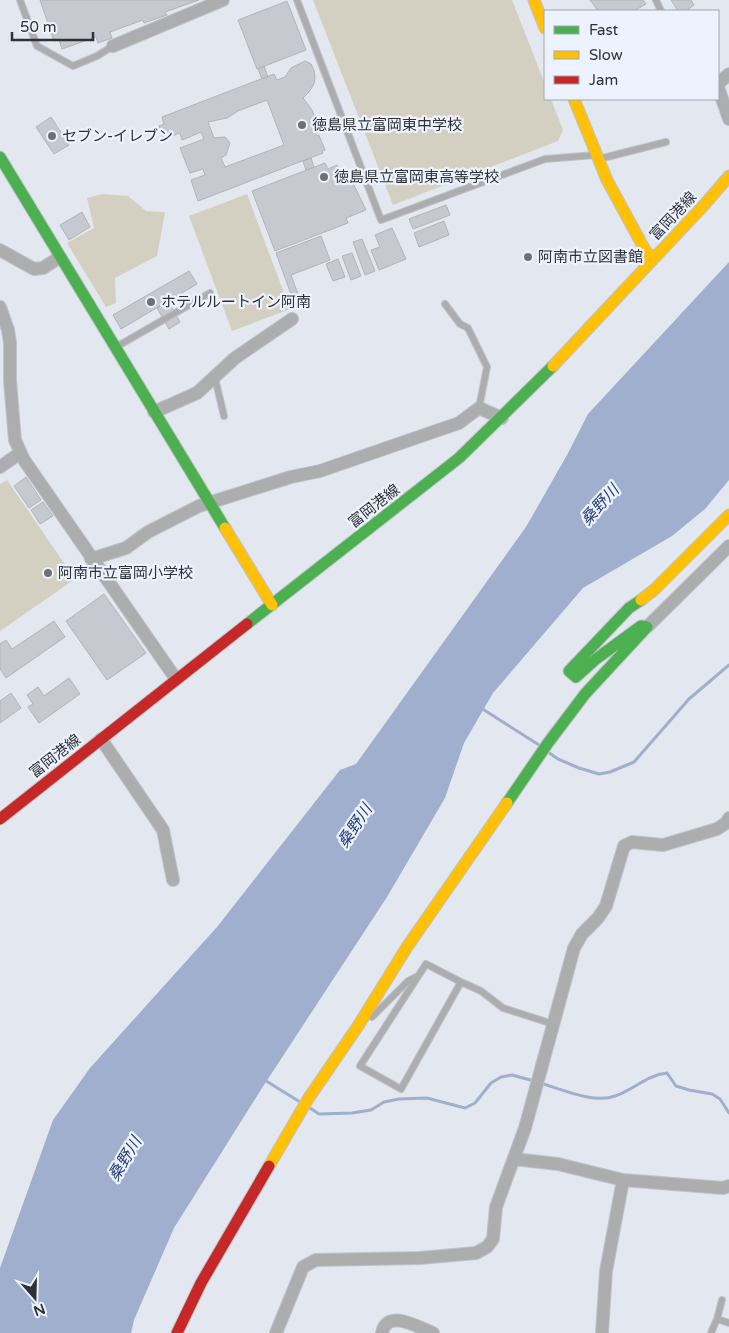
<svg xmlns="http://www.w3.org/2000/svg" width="729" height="1333" viewBox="0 0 729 1333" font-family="'Varela Round','Noto Sans JP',sans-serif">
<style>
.green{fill:#d4d0c1}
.water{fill:#a0afcd}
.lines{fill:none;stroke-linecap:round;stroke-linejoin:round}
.stream{stroke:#a0afcd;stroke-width:3}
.building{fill:#c6c9d0;stroke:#b2b4bb;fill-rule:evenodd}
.lane-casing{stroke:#c0c3c9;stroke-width:8}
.street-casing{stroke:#c0c3c9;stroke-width:14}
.fast-casing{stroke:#c0c3c9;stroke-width:13}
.slow-casing{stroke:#c0c3c9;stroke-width:13}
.jam-casing{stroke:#c0c3c9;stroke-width:13}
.lane{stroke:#acadaf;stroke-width:6}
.street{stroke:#acadaf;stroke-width:12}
.fast{stroke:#4caf50;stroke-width:11}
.slow{stroke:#ffc107;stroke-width:11}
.jam{stroke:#c62828;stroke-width:11}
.poi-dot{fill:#6d7177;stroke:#edf3fe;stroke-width:2}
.labels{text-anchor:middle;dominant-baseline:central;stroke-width:4.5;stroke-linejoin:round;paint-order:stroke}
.poi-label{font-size:15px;fill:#2e3136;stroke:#edf3fe;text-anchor:start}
.street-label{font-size:15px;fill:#2e3136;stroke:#edf3fe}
.water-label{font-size:16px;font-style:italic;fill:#273e72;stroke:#edf3fe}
</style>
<rect width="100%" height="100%" fill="#e3e7ef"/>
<path class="green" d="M 313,0 L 512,0 L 545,84 L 545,99 L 551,99 L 563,130 L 558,141 L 393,205 Z
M 103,194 L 128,196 L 146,211 L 163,212 L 165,213 L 157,256 L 115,278 L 116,303 L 106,307 L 67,243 L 94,228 L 87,198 Z
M 247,194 L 290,309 L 232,331 L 189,216 Z
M 7,480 L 75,579 L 0,631 L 0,484 Z"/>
<path class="water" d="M 729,262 L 729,480 L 705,509 L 672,536 L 583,588 L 493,693 L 464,743 L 445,798 L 387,897 L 262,1088 L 174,1228 L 134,1320 L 131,1333 L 0,1333 L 0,1268 L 53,1120 L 90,1068 L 217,927 L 340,770 L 356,764 L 526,527 L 567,455 L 588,414 Z"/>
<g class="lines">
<path class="stream" d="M 481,708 L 539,745
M 548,752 L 558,759 L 579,768 L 599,774 L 610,772 L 634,762 L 689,699 L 729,665
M 263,1079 L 300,1102
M 540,1083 C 561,1089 594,1104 615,1096 C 633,1090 647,1075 667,1073 L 676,1086 L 689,1090 L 712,1094 L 720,1099 L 729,1113
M 310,1108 L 319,1114 L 352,1113 L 371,1110 L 384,1102 L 399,1099 L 427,1098 L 465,1108 L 475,1103 L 491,1083 L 501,1077 L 512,1075 L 534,1081"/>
</g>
<path class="building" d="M 40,0 L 199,0 L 165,12 L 167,15 L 144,23 L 143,20 L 110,32 L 112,38 L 98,43 L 96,37 L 62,49 L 59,40 L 54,41 Z
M 590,0 L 643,0 L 646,4 L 634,11 L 598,11 Z
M 671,0 L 691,0 L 694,5 L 686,11 L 678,11 Z
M 287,1 L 306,50 L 257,69 L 238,20 Z
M 305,61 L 311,64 L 314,70 L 315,77 L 314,84 L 309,92 L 303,98 L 312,110 L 316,120 L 316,134 L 317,136 L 319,135 L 325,150 L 322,151 L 323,153 L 198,201 L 191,180 L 205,175 L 203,169 L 190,173 L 180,148 L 204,139 L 201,132 L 182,140 L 180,133 L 164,139 L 159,126 L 164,124 L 162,117 L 274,74 L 277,80 L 285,77 L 291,68 ZM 267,100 L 284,145 L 225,167 L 221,158 L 226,155 L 230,143 L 225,137 L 214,138 L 208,122 L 227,118 L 238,111 Z
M 264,66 L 268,77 L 262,79 L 258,69 Z
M 51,117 L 69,145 L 54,154 L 36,127 Z
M 311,158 L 314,167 L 306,170 L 303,161 Z
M 325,163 L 328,169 L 337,165 L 348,183 L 352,181 L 366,210 L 346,218 L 348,223 L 275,251 L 252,191 Z
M 446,205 L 450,215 L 413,229 L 409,219 Z
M 82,212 L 90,227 L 69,240 L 60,225 Z
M 444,221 L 449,235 L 419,247 L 414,233 Z
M 392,228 L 406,259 L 379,270 L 371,250 L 380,247 L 375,235 Z
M 321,236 L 330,260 L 291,275 L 298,294 L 292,297 L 276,253 Z
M 362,239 L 375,271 L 365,275 L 353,242 Z
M 352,253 L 361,276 L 351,280 L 342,256 Z
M 338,259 L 345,277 L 333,281 L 326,264 Z
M 189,271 L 197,284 L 121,329 L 113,315 Z
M 168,301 L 180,322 L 169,329 L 157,308 Z
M 26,477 L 41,500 L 29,508 L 14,486 Z
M 43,502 L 53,516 L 40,524 L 31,510 Z
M 104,594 L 146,653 L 107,680 L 66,621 Z
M 54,621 L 65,637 L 6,678 L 0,669 L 0,644 L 6,640 L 12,649 Z
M 69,678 L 80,694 L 39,723 L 28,707 L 33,704 L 27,695 L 38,687 L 44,696 Z
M 11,693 L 21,708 L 0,723 L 0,701 Z"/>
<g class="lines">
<defs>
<path id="lane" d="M 20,0 L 37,46 L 73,66 L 97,56 L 113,46
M 297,0 L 381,220 L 545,159 L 596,155
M 656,0 L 661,11
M 599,159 L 666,142
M 445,304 L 460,324 L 468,328 L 487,367 L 479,408
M 116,347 L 210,293
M 215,378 L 224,416
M 461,982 L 426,964 L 360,1066 L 401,1089 L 461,982 L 481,991 L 503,1008 L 553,1024
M 372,1017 L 408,981 L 416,977
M 722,1300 L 717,1319 L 729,1323
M 711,1333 L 717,1319"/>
<path id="street" d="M 113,46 L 223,0
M 718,84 L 729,74
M 718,87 L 729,119
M 0,250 L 34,269 L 43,268 L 60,257
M 0,307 L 8,330 L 10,343 L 10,381 L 15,440 L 24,460 L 176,679
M 154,412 L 197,393 L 235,358 L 292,319
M 0,467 L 20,453
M 91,559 L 126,548 L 148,532 L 199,506 L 291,477 L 320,471 L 459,423 L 479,408 L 502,418
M 647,627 L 729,546
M 101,739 L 163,830 L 173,880
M 514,1159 L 558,1164 L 623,1180 L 723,1188 L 729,1186
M 276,1333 L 303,1267 L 316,1260 L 420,1258 L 476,1253 L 487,1247 L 493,1239 L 496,1207 L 525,1128 L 574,948 L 582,934 L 598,918 L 606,906 L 624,846 L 632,842 L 663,845 L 717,829 L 726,823 L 729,818
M 382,1333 C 387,1308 418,1327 433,1333
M 602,1333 L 606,1271 L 623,1180"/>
<path id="fast" d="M 0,157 L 225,528
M 247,624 L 459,458 L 553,366
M 507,803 L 548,743 L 585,694 L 647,627 L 641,626 L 596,659 L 576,677 L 569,671 L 629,608 L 641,600"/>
<path id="slow" d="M 534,0 L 545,28
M 574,99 L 607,180 L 645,250 L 653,259
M 553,366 L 705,204 L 729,176
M 225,528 L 272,605
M 641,600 L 654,590 L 729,515
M 269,1166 L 308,1099 L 358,1026 L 407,947 L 507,803"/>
<path id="jam" d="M 0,819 L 247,624
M 177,1333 L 201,1283 L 269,1166"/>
</defs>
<use href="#lane" class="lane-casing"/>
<use href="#street" class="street-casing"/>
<use href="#fast" class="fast-casing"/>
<use href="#slow" class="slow-casing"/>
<use href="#jam" class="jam-casing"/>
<use href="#lane" class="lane"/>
<use href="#street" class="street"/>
<use href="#fast" class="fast"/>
<use href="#slow" class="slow"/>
<use href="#jam" class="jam"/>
</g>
<g class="poi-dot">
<circle cx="302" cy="125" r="5"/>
<circle cx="52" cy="136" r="5"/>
<circle cx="324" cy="177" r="5"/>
<circle cx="528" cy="257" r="5"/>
<circle cx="151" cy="302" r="5"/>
<circle cx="48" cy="573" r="5"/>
</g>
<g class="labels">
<g class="poi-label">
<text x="312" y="125">徳島県立富岡東中学校</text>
<text x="62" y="136">セブン-イレブン</text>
<text x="334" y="177">徳島県立富岡東高等学校</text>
<text x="538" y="257">阿南市立図書館</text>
<text x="161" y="302">ホテルルートイン阿南</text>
<text x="58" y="573">阿南市立富岡小学校</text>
</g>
<g class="street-label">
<text transform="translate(673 216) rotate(-47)">富岡港線</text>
<text transform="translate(374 506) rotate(-38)">富岡港線</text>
<text transform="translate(55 756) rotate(-38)">富岡港線</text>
</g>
<g class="water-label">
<text transform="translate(600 505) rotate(-48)">桑野川</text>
<text transform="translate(355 826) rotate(-56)">桑野川</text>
<text transform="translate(125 1159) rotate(-59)">桑野川</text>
</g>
</g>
<rect x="544" y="10" width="175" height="90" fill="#edf3fe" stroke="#a1a5ae"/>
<rect x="554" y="26" width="25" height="8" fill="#4caf50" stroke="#a1a5ae"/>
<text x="589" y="35" font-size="15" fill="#2e3136">Fast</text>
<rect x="554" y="51" width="25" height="8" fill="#ffc107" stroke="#a1a5ae"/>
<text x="589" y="60" font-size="15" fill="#2e3136">Slow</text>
<rect x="554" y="76" width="25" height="8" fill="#c62828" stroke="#a1a5ae"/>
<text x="589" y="85" font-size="15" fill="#2e3136">Jam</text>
<g transform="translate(35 1298) rotate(160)" stroke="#edf3fe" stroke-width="4" paint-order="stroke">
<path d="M0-4L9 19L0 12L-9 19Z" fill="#2e3136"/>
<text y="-8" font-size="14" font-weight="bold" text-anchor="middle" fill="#2e3136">N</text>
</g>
<path d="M12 32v8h81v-8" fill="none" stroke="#2e3136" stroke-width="2.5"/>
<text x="20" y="32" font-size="15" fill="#2e3136" stroke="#edf3fe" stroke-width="4" paint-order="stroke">50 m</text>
</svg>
